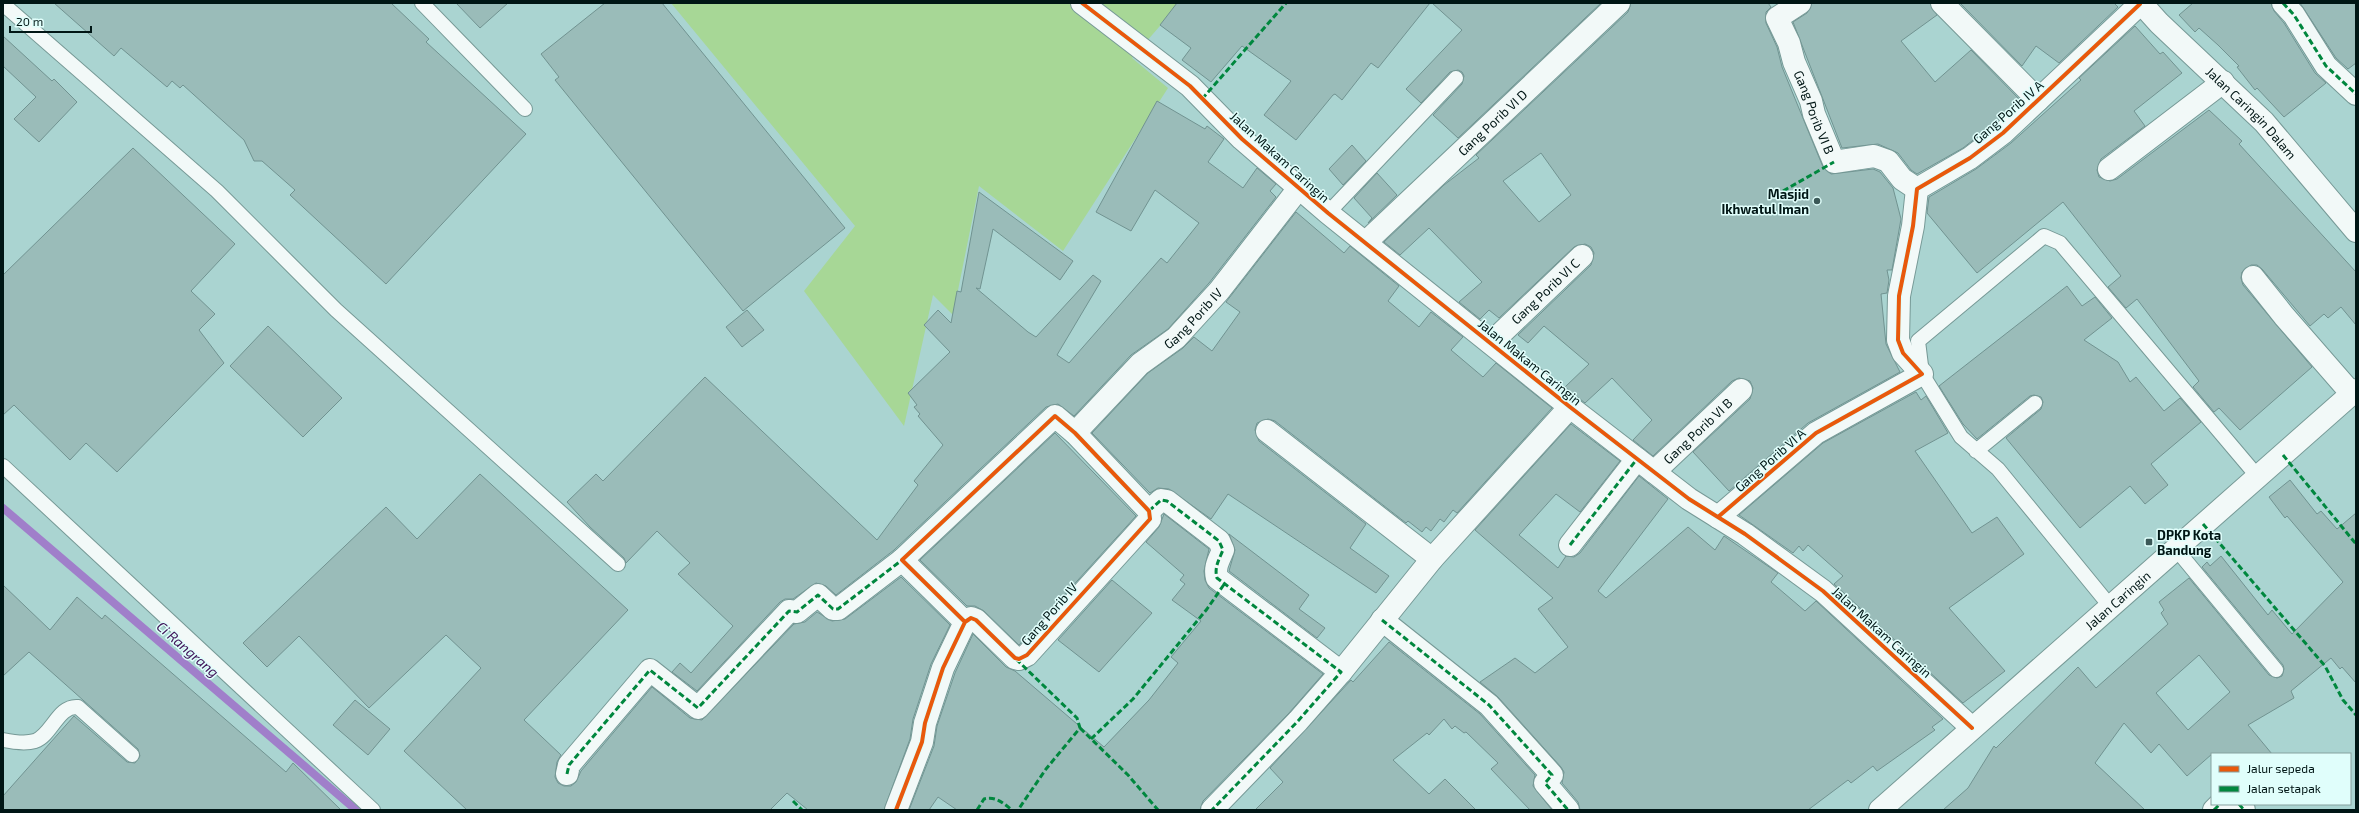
<svg xmlns="http://www.w3.org/2000/svg" width="2359" height="813" viewBox="0 0 2359 813" font-family="'Exo 2',sans-serif">
<style>
.green{fill:#a7d796}
.lines{fill:none;stroke-linecap:round;stroke-linejoin:round}
.stream{stroke:#a07fca;stroke-width:8}
.building{fill:#9abcb9;stroke:#719391;fill-rule:evenodd}
.lane-casing{stroke:#769996;stroke-width:16}
.street-casing{stroke:#769996;stroke-width:24}
.secondary-casing{stroke:#769996;stroke-width:24}
.lane{stroke:#f2f9f8;stroke-width:14}
.street{stroke:#f2f9f8;stroke-width:22}
.secondary{stroke:#f2f9f8;stroke-width:22}
.quiet{stroke:#00873e;stroke-width:3;stroke-dasharray:6 3;stroke-linecap:butt}
.cycleway-casing{stroke:#e0fefb;stroke-width:6}
.cycleway{stroke:#e8590c;stroke-width:4}
.poi-dot{fill:#3b5857;stroke:#e0fefb;stroke-width:1.5}
.labels{text-anchor:middle;dominant-baseline:central;stroke-width:3;stroke-linejoin:round;paint-order:stroke}
.street-label{font-size:13px;fill:#001615;stroke:#e0fefb}
.poi-label{font-size:13px;font-weight:bold;fill:#001615;stroke:#e0fefb;text-anchor:end}
.water-label{font-size:14px;font-style:italic;fill:#3d1056;stroke:#e0fefb}
</style>
<rect width="100%" height="100%" fill="#aad4d1"/>
<path class="green" d="M 671,3 L 1180,3 L 1132,58 L 1168,88 L 1063,251 L 979,186 L 953,315 L 933,295 L 904,426 L 804,291 L 855,226 Z"/>
<g class="lines">
<path class="stream" d="M 3,508 L 356,810"/>
</g>
<path class="building" d="M 54,3 L 391,3 L 429,39 L 426,42 L 526,134 L 386,284 L 290,195 L 295,190 L 262,161 L 254,161 L 244,140 L 183,85 L 180,88 L 172,81 L 167,87 L 121,48 L 114,56 Z
M 456,3 L 508,3 L 480,28 Z
M 605,3 L 662,3 L 845,228 L 743,311 L 555,80 L 559,77 L 541,54 Z
M 1177,3 L 1430,3 L 1378,68 L 1371,63 L 1342,100 L 1335,94 L 1333,95 L 1296,140 L 1264,115 L 1291,81 L 1242,46 L 1211,82 L 1182,60 L 1191,48 L 1160,25 Z
M 1432,3 L 1601,3 L 1458,138 L 1433,115 L 1462,84 L 1464,76 L 1462,72 L 1458,70 L 1450,72 L 1421,103 L 1406,89 L 1462,30 Z
M 1631,3 L 1768,3 L 1771,7 L 1766,12 L 1766,23 L 1777,47 L 1782,67 L 1823,167 L 1831,174 L 1873,169 L 1880,172 L 1893,188 L 1901,219 L 1892,270 L 1887,270 L 1889,280 L 1887,293 L 1881,294 L 1886,344 L 1900,372 L 1808,423 L 1729,491 L 1693,452 L 1750,399 L 1753,388 L 1750,381 L 1739,378 L 1732,381 L 1653,456 L 1633,440 L 1652,420 L 1612,378 L 1585,403 L 1565,387 L 1589,364 L 1544,326 L 1528,343 L 1518,335 L 1591,265 L 1594,253 L 1591,247 L 1585,244 L 1574,247 L 1499,318 L 1489,310 L 1480,319 L 1459,302 L 1482,282 L 1429,228 L 1400,255 L 1384,242 L 1444,185 L 1479,158 L 1476,155 L 1628,12 ZM 1541,153 L 1571,195 L 1539,222 L 1503,181 Z
M 1812,3 L 1930,3 L 1937,15 L 1901,41 L 1935,82 L 1971,50 L 2020,100 L 1995,123 L 1963,148 L 1917,174 L 1911,170 L 1898,153 L 1878,144 L 1842,148 L 1793,22 L 1807,13 Z
M 1960,3 L 2114,3 L 2118,7 L 2059,63 L 2036,46 L 2022,66 Z
M 2193,3 L 2271,3 L 2274,11 L 2284,23 L 2315,73 L 2326,83 L 2284,117 L 2257,88 L 2255,90 L 2237,67 L 2239,66 L 2218,45 L 2199,28 L 2195,32 L 2179,15 Z
M 2300,3 L 2356,3 L 2356,63 L 2348,69 L 2336,58 Z
M 2135,26 L 2160,54 L 2163,52 L 2182,73 L 2134,111 L 2145,126 L 2101,159 L 2097,170 L 2099,177 L 2110,181 L 2117,179 L 2209,110 L 2242,141 L 2239,144 L 2356,272 L 2356,325 L 2341,307 L 2328,318 L 2324,314 L 2310,326 L 2262,269 L 2257,265 L 2251,265 L 2242,272 L 2241,278 L 2243,285 L 2312,367 L 2240,430 L 2219,408 L 2214,412 L 2193,387 L 2199,381 L 2137,299 L 2126,308 L 2108,287 L 2121,276 L 2063,202 L 1977,273 L 1927,213 L 1929,197 L 1976,169 L 2011,143 L 2081,80 L 2079,78 Z
M 3,36 L 52,81 L 54,79 L 77,102 L 39,142 L 14,119 L 36,97 L 3,66 Z
M 1157,101 L 1205,129 L 1207,126 L 1224,139 L 1208,162 L 1243,188 L 1257,168 L 1276,184 L 1270,191 L 1276,197 L 1209,283 L 1168,329 L 1131,355 L 1074,416 L 1058,404 L 1046,407 L 894,550 L 836,595 L 826,586 L 816,583 L 793,599 L 785,599 L 780,602 L 697,691 L 672,672 L 680,663 L 691,673 L 733,626 L 678,574 L 690,563 L 657,531 L 626,563 L 624,558 L 590,527 L 567,502 L 596,474 L 603,481 L 705,377 L 877,540 L 918,485 L 914,481 L 943,445 L 918,416 L 920,414 L 914,407 L 917,405 L 908,393 L 950,352 L 924,325 L 938,310 L 951,323 L 957,291 L 961,292 L 979,192 L 1073,261 L 1060,280 L 993,229 L 980,289 L 976,288 L 1028,332 L 1036,337 L 1093,275 L 1101,281 L 1057,355 L 1069,363 L 1161,258 L 1167,263 L 1199,223 L 1155,190 L 1131,231 L 1096,212 Z
M 1352,145 L 1366,161 L 1343,185 L 1329,169 Z
M 133,148 L 235,244 L 191,291 L 215,314 L 199,330 L 224,363 L 117,472 L 86,443 L 70,460 L 14,405 L 3,415 L 3,275 Z
M 1377,173 L 1397,195 L 1368,223 L 1372,218 L 1354,198 Z
M 1296,212 L 1344,253 L 1350,246 L 1399,286 L 1388,301 L 1419,327 L 1431,312 L 1463,337 L 1451,350 L 1483,377 L 1496,363 L 1552,408 L 1457,513 L 1453,510 L 1444,522 L 1440,519 L 1431,531 L 1426,527 L 1422,532 L 1408,521 L 1406,523 L 1275,421 L 1268,419 L 1257,423 L 1255,430 L 1259,441 L 1366,524 L 1350,548 L 1389,576 L 1376,593 L 1228,494 L 1211,519 L 1169,489 L 1158,488 L 1150,493 L 1092,433 L 1148,373 L 1183,348 L 1194,337 L 1212,351 L 1240,312 L 1226,302 Z
M 2067,286 L 2082,306 L 2095,297 L 2112,318 L 2084,340 L 2118,362 L 2130,382 L 2136,377 L 2164,411 L 2180,398 L 2201,422 L 2151,464 L 2168,485 L 2145,504 L 2130,486 L 2080,528 L 2006,438 L 2041,409 L 2043,402 L 2041,397 L 2034,395 L 2030,396 L 1977,439 L 1963,424 L 1939,386 Z
M 747,310 L 764,330 L 742,347 L 726,327 Z
M 268,326 L 342,398 L 303,437 L 230,366 Z
M 1916,392 L 1921,400 L 1926,396 L 1948,433 L 1915,451 L 1972,533 L 1997,517 L 2024,554 L 1949,608 L 2005,671 L 1963,703 L 1834,584 L 1843,576 L 1808,545 L 1803,551 L 1799,546 L 1793,553 L 1739,515 L 1823,443 Z
M 1571,424 L 1620,461 L 1580,512 L 1556,494 L 1519,535 L 1558,568 L 1566,556 L 1574,557 L 1580,553 L 1639,476 L 1668,499 L 1598,591 L 1606,598 L 1688,527 L 1715,550 L 1724,536 L 1778,573 L 1771,582 L 1805,611 L 1816,601 L 1943,719 L 1932,727 L 1935,730 L 1877,771 L 1873,766 L 1851,783 L 1848,780 L 1808,810 L 1580,810 L 1578,802 L 1562,783 L 1564,772 L 1561,767 L 1498,697 L 1480,682 L 1515,658 L 1535,673 L 1568,647 L 1538,609 L 1553,598 L 1475,530 Z
M 1055,433 L 1136,516 L 1019,645 L 984,611 L 975,606 L 967,606 L 920,560 Z
M 480,474 L 628,610 L 524,720 L 561,755 L 557,762 L 555,777 L 558,783 L 564,786 L 571,786 L 576,782 L 581,771 L 652,687 L 690,718 L 702,720 L 794,624 L 805,622 L 817,612 L 832,621 L 845,619 L 901,577 L 950,625 L 931,664 L 913,719 L 910,739 L 884,810 L 808,810 L 787,793 L 770,810 L 467,810 L 404,751 L 481,668 L 446,635 L 369,708 L 299,636 L 267,667 L 243,643 L 386,507 L 417,539 Z
M 2290,480 L 2317,514 L 2321,511 L 2337,529 L 2356,513 L 2356,683 L 2342,667 L 2340,669 L 2331,658 L 2291,691 L 2294,698 L 2248,725 L 2272,754 L 2212,754 L 2187,776 L 2159,744 L 2151,753 L 2124,723 L 2095,763 L 2145,810 L 1943,810 L 1968,788 L 1994,746 L 1996,748 L 2078,667 L 2096,688 L 2168,624 L 2161,613 L 2164,610 L 2159,602 L 2189,578 L 2269,675 L 2277,678 L 2282,676 L 2284,669 L 2283,665 L 2202,567 L 2207,562 L 2210,566 L 2221,556 L 2268,615 L 2272,610 L 2292,634 L 2343,582 L 2287,516 L 2285,518 L 2269,497 ZM 2199,655 L 2230,692 L 2188,730 L 2156,693 Z
M 1164,514 L 1209,549 L 1204,571 L 1205,580 L 1209,588 L 1323,674 L 1289,713 L 1203,801 L 1200,810 L 957,810 L 938,797 L 929,810 L 909,810 L 934,746 L 937,726 L 955,673 L 973,634 L 1006,667 L 1015,671 L 1104,747 L 1149,700 L 1178,663 L 1171,657 L 1201,621 L 1172,600 L 1185,584 L 1180,580 L 1184,575 L 1146,542 L 1159,527 Z
M 1229,534 L 1309,595 L 1299,609 L 1325,628 L 1317,638 L 1229,571 L 1235,550 Z
M 1112,580 L 1152,613 L 1099,672 L 1058,640 Z
M 3,585 L 50,630 L 77,597 L 102,619 L 105,615 L 286,772 L 293,763 L 341,810 L 3,810 L 3,796 L 74,716 L 127,762 L 135,763 L 140,756 L 138,749 L 29,652 L 3,676 Z
M 1389,642 L 1480,714 L 1535,775 L 1533,786 L 1552,810 L 1530,810 L 1491,769 L 1498,763 L 1466,732 L 1464,733 L 1455,726 L 1452,729 L 1444,719 L 1429,735 L 1427,733 L 1393,760 L 1429,794 L 1445,779 L 1476,810 L 1255,810 L 1283,782 L 1270,768 L 1351,680 L 1353,682 Z
M 355,700 L 390,729 L 368,755 L 333,725 Z"/>
<g class="lines">
<defs>
<path id="lane" d="M 422,3 L 525,109
M 3,4 L 217,191 L 336,310 L 618,564
M 1328,213 L 1456,78
M 1976,451 L 2035,403
M 3,466 L 373,810
M 2176,549 L 2276,670
M 2110,606 L 1998,469 L 1961,437 L 1922,374 L 1918,341 L 2044,236 L 2060,243 L 2258,477
M 3,740 C 13,742 25,744 35,741 C 52,735 58,705 78,707 L 132,755"/>
<g id="street">
<path d="M 1082,3 L 1190,86 L 1242,139 L 1328,213 L 1570,407 L 1689,499 L 1745,534 L 1823,591 L 1972,728"/>
<path id="s1" d="M 1800,3 L 1777,18 L 1789,43 L 1794,62 L 1811,101 L 1814,114 L 1834,162 L 1874,156 L 1888,161 L 1902,179 L 1917,189"/>
<path d="M 1942,3 L 2038,100"/>
<path id="s2" d="M 2141,3 L 2159,23 L 2264,122 L 2356,231"/>
<path d="M 2283,3 L 2294,15 L 2326,66 L 2356,94"/>
<path d="M 2109,169 L 2223,82"/>
<path id="s3" d="M 1366,242 L 1619,3"/>
<path d="M 2253,277 L 2284,316 L 2352,394"/>
<path id="s4" d="M 1491,343 L 1582,256"/>
<path d="M 1267,431 L 1432,559"/>
<path id="s5" d="M 1075,433 L 1140,364 L 1176,338 L 1219,291 L 1299,188"/>
<path id="s6" d="M 1654,472 L 1741,390"/>
<path d="M 1149,511 L 1161,500 L 1167,501 L 1219,541 L 1223,550 C 1219,560 1214,567 1217,578 L 1341,672"/>
<path d="M 1718,517 L 1816,433 L 1922,374 L 1903,353 L 1898,340 L 1899,296 L 1913,226 L 1917,189 L 1970,158 L 2003,133 L 2140,4"/>
<path d="M 1570,545 L 1637,459"/>
<path d="M 1382,620 L 1489,705 L 1552,775 L 1545,783 L 1568,810"/>
<path d="M 567,774 L 569,765 L 650,670 L 698,708 L 789,611 L 797,612 L 818,595 L 833,609 L 838,609 L 902,560"/>
<path d="M 2239,804 L 2244,810"/>
<path d="M 896,810 L 922,742 L 925,723 L 943,668 L 965,622 L 971,618 L 976,620 L 1015,658 L 1019,659 L 1027,655 L 1150,519 L 1149,511 L 1075,433 L 1055,416 L 902,560 L 965,622"/>
<path d="M 1212,810 L 1298,721 L 1341,672 L 1432,559 L 1570,407"/>
<path d="M 2214,810 L 2220,804"/>
</g>
<g id="secondary">
<path id="s7" d="M 1880,810 L 2356,390"/>
</g>
</defs>
<use href="#lane" class="lane-casing"/>
<use href="#street" class="street-casing"/>
<use href="#secondary" class="secondary-casing"/>
<use href="#lane" class="lane"/>
<use href="#street" class="street"/>
<use href="#secondary" class="secondary"/>
<path class="quiet" d="M 2283,3 L 2294,15 L 2326,66 L 2356,94
M 1202,99 L 1286,3
M 1783,191 L 1834,162
M 2283,455 L 2356,544
M 1149,511 L 1161,500 L 1167,501 L 1219,541 L 1223,550 C 1219,560 1214,567 1217,578 L 1341,672 L 1298,721 L 1212,810
M 2203,524 L 2325,666 L 2343,700 L 2356,715
M 1570,545 L 1637,459
M 1382,620 L 1489,705 L 1552,775 L 1545,783 L 1568,810
M 1016,659 L 1077,718 L 1080,728 L 1046,769 L 1018,810
M 1080,728 L 1128,775 L 1158,810
M 1091,739 L 1133,699 L 1207,609 L 1225,583
M 567,774 L 569,765 L 650,670 L 698,708 L 789,611 L 797,612 L 818,595 L 833,609 L 838,609 L 902,560
M 793,801 L 802,810
M 2239,804 L 2244,810
M 977,810 L 984,799 C 996,796 1003,803 1012,810
M 2214,810 L 2220,804"/>
<defs>
<path id="cycleway" d="M 1082,3 L 1190,86 L 1242,139 L 1328,213 L 1570,407 L 1689,499 L 1745,534 L 1823,591 L 1972,728
M 1718,517 L 1816,433 L 1922,374 L 1903,353 L 1898,340 L 1899,296 L 1913,226 L 1917,189 L 1970,158 L 2003,133 L 2140,4
M 896,810 L 922,742 L 925,723 L 943,668 L 965,622 L 971,618 L 976,620 L 1015,658 L 1019,659 L 1027,655 L 1150,519 L 1149,511 L 1075,433 L 1055,416 L 902,560 L 965,622"/>
</defs>
<use href="#cycleway" class="cycleway-casing"/>
<use href="#cycleway" class="cycleway"/>
</g>
<g class="poi-dot">
<circle cx="1817" cy="201" r="4"/>
<rect x="2145" y="538" width="8" height="8" rx="2"/>
</g>
<g class="labels">
<g class="street-label">
<text stroke="none"><textPath href="#s1" startOffset="129">Gang Porib VI B</textPath></text>
<text transform="translate(2008 112) rotate(-41)">Gang Porib IV A</text>
<text stroke="none"><textPath href="#s2" startOffset="156">Jalan Caringin Dalam</textPath></text>
<text stroke="none"><textPath href="#s3" startOffset="174">Gang Porib VI D</textPath></text>
<text transform="translate(1280 157) rotate(42)">Jalan Makam Caringin</text>
<text stroke="none"><textPath href="#s4" startOffset="75">Gang Porib VI C</textPath></text>
<text stroke="none"><textPath href="#s5" startOffset="165">Gang Porib IV</textPath></text>
<text transform="translate(1530 362) rotate(39)">Jalan Makam Caringin</text>
<text stroke="none"><textPath href="#s6" startOffset="60">Gang Porib VI B</textPath></text>
<text transform="translate(1770 460) rotate(-41)">Gang Porib VI A</text>
<text stroke="none"><textPath href="#s7" startOffset="317">Jalan Caringin</textPath></text>
<text transform="translate(1049 614) rotate(-49)">Gang Porib IV</text>
<text transform="translate(1882 632) rotate(42)">Jalan Makam Caringin</text>
</g>
<g class="poi-label">
<text x="1809" y="194">Masjid<tspan x="1809" dy="15">Ikhwatul Iman</tspan></text>
<text x="2157" y="535" text-anchor="start">DPKP Kota<tspan x="2157" dy="15">Bandung</tspan></text>
</g>
<g class="water-label">
<text transform="translate(188 649) rotate(41)">Ci Rangrang</text>
</g>
</g>
<rect width="2359" height="813" fill="none" stroke="#001615" stroke-width="8"/>
<rect x="2211" y="753" width="140" height="52" fill="#e0fefb" stroke="#86a19f"/>
<rect x="2219" y="766" width="20" height="6" fill="#e8590c" stroke="#86a19f"/>
<text x="2247" y="773" font-size="12" fill="#001615">Jalur sepeda</text>
<rect x="2219" y="786" width="20" height="6" fill="#00873e" stroke="#86a19f"/>
<text x="2247" y="793" font-size="12" fill="#001615">Jalan setapak</text>
<path d="M10 26v6h81v-6" fill="none" stroke="#001615" stroke-width="2"/>
<text x="16" y="26" font-size="12" fill="#001615" stroke="#e0fefb" stroke-width="3" paint-order="stroke">20 m</text>
</svg>
